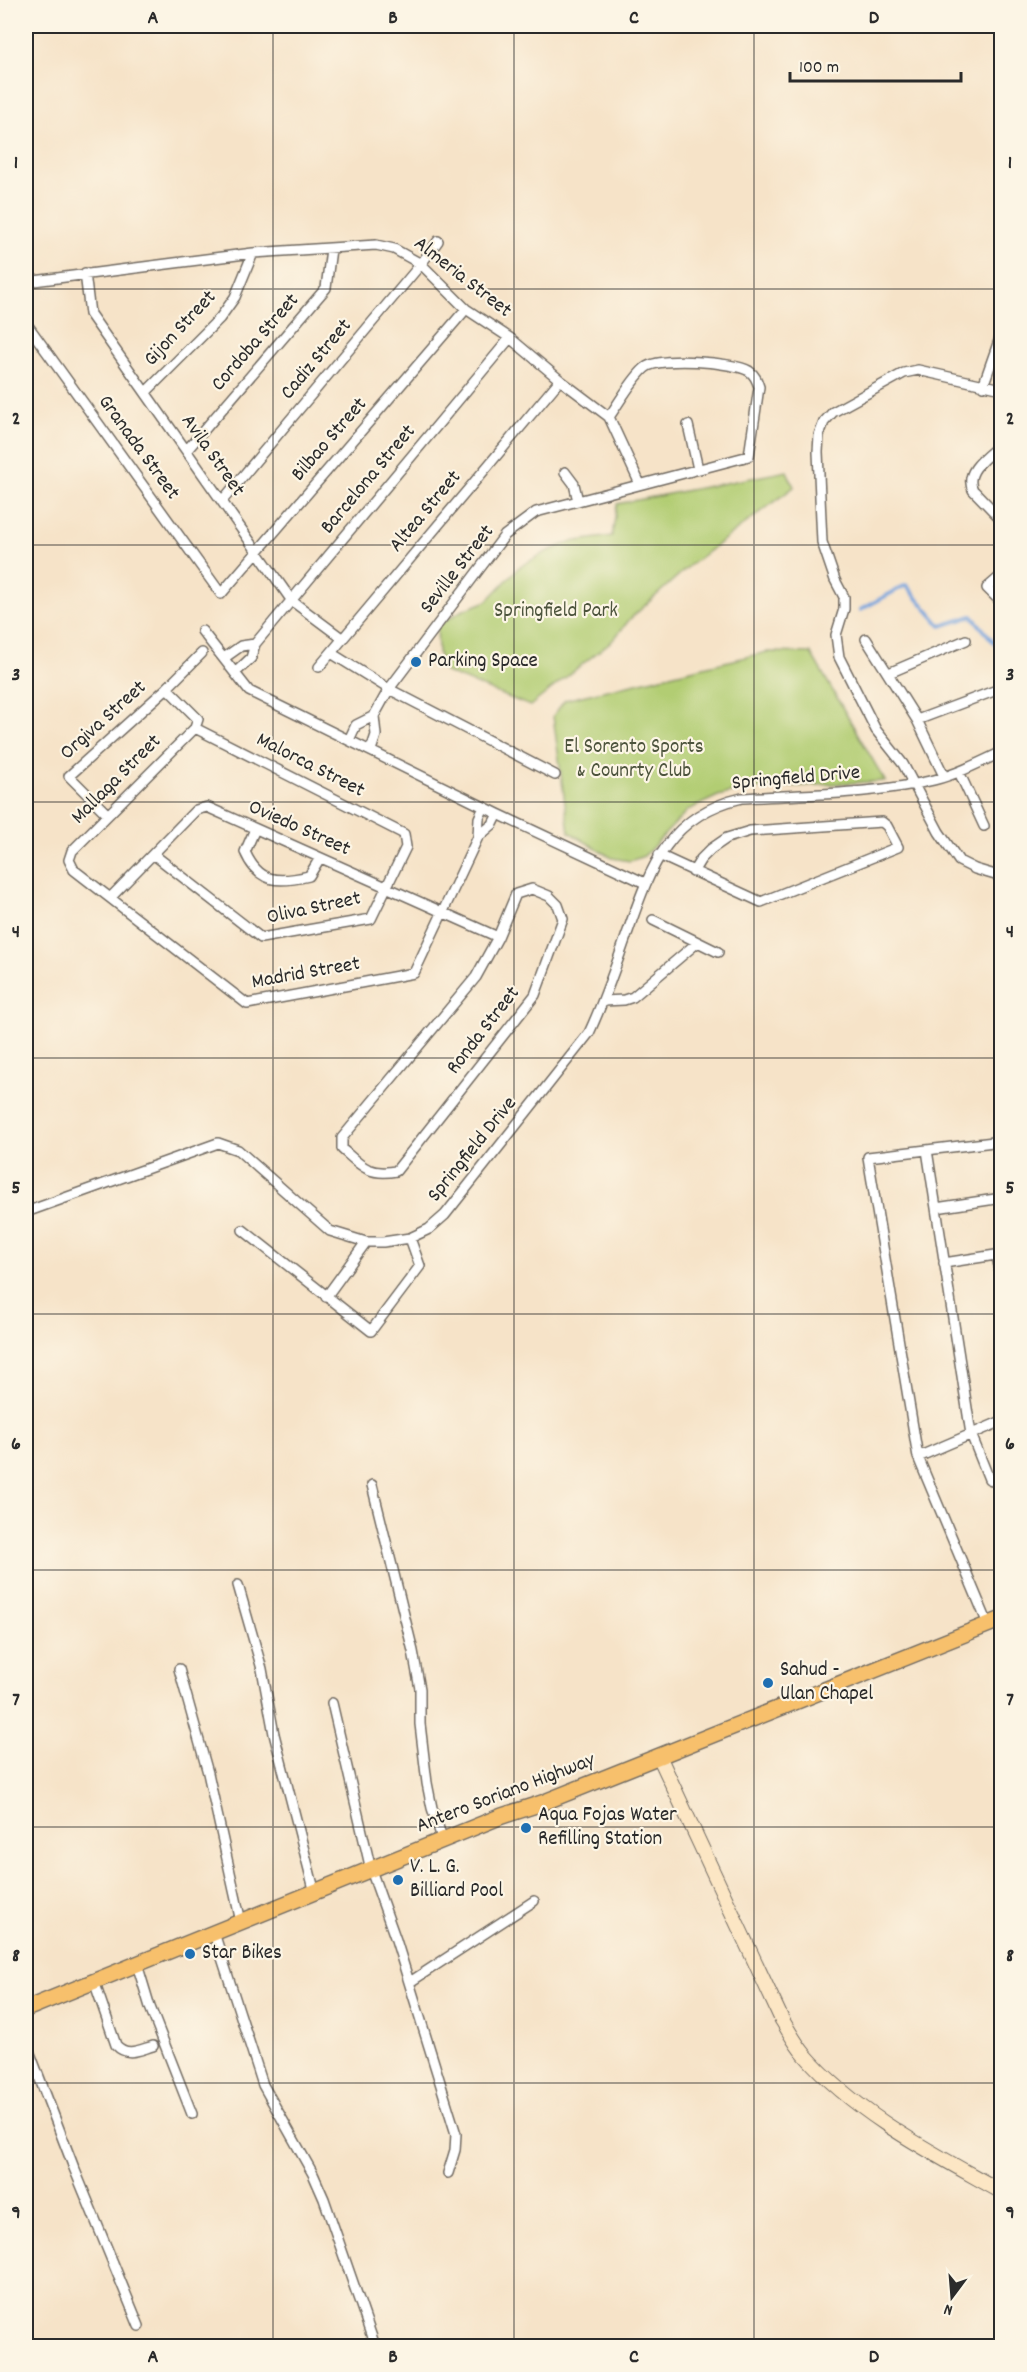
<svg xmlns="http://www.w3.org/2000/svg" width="1027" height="2372" viewBox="0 0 1027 2372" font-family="Dekko,sans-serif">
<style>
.green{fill:#b2cd73;stroke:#6e7c4f;stroke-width:1.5}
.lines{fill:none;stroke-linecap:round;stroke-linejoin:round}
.stream{stroke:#72a0db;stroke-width:4}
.street-casing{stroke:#726b62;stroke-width:12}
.secondary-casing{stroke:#726b62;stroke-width:16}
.primary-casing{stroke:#726b62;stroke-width:18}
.street{stroke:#fff;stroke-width:9}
.secondary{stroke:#fce6c4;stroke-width:14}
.primary{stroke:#f7c06c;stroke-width:15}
.grid{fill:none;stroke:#2b2b2b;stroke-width:1.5;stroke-opacity:0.55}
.poi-dot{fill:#1f6fb2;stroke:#fcf5e5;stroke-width:2}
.labels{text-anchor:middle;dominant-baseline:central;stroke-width:4.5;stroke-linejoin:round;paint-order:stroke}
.street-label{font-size:21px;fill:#2b2b2b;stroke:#fcf5e5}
.park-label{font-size:21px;fill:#4d543d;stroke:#fcf5e5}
.poi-label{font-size:21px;fill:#2b2b2b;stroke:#fcf5e5;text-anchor:start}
.neatline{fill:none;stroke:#2b2b2b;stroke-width:2}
.grid-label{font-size:20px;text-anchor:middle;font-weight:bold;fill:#2b2b2b}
</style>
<rect width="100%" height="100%" fill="#fcf5e5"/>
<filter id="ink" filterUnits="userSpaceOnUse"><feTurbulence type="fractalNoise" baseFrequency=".0167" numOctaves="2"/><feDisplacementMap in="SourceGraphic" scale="12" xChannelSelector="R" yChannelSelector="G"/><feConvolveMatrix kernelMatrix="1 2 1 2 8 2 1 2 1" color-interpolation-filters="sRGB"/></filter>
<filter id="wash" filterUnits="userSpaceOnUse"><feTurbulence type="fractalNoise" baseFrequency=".008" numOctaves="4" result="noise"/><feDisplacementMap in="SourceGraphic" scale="24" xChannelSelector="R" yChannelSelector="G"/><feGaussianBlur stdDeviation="1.35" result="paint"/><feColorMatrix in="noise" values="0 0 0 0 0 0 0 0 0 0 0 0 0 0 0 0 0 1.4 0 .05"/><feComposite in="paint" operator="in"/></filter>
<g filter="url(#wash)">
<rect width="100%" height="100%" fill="#f6e3c8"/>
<path class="green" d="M 787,471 L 794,487 L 689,566 L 630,619 L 614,639 L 530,706 L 445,672 L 438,652 L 437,626 L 461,611 L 487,601 L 519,567 L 546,552 L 570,542 L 612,536 L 617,504 Z
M 767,652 L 811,653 L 885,781 L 745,789 L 718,796 L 688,810 L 644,856 L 630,861 L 612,858 L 569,832 L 553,716 L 565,700 Z"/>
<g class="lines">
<path class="stream" d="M 860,610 L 906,585 L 941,626 L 972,616 L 1002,652"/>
</g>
</g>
<g filter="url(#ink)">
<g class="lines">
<defs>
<path id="street" d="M 85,273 L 90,314 L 292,601 L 343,639
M 26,282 L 253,253 L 376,245 L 394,249 L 421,264 L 466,309 L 510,338 L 560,380 L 609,417 L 640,484
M 26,323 L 221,594 L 466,309
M 983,386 L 1002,332
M 1002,389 L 918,370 L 904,373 L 833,412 L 824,422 L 819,435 L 818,452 L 822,542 L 835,580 L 844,597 L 844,609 L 836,635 L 839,657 L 876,730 L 903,764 L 939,832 L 959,861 L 975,869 L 1002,877
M 146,392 L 220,318 L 235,297 L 253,253
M 688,425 L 698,469
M 1002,443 C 989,455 963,471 973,490 L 1002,520
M 187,450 L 326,288 L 331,249
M 565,472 L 574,484 L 578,501
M 222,501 L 421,264 L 438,241
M 1002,575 L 987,588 L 1002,603
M 202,631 L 249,691 L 498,814 L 645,883
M 866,639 L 917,720 L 944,776
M 255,644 L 510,338
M 331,653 L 389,689 L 555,775
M 224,658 L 241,646 L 255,644 L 251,658 L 235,673
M 319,667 L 560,380
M 889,673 L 966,640
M 917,720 L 1002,688
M 195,728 L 72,851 L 69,860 L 74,870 L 247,1004 L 414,973 L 478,837 L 479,818 L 484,807
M 349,740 L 356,725 L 374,716 L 389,689 L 505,535 L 536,512 L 749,456 L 759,387 C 757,380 755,375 749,371 C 734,362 659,356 645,368 C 632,379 619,403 609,417
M 371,750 L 376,735 L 374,716
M 959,772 L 984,826
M 108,815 L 69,776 L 167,688 L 202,653
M 255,829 L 245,852 C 259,884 279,883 309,876 L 320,858
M 478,837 L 493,824 L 498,814
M 153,854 L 261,938 L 371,919 L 406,847 L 404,834 L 195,728 L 198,719 L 167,688
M 659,855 L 761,902 L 898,847 L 887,826 L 882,822 L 750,831 L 727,838 L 711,849 L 701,859 L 693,872
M 532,889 L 549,896 L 558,905 L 563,919 L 535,995 L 396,1171 C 369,1176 361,1166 342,1149 L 342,1138 L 476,977 L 498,937 L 516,894 Z
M 111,897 L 196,810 L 207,807 L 498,937
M 653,920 L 718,952
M 604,1001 L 624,1000 L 633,997 L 698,942
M 927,1150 L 971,1434 L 989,1479 L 995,1481 L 1002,1481
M 936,1208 L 1002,1198
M 26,1212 L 218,1143 L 238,1150 L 330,1231 L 366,1242 L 383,1242 L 410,1238 L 429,1229 L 445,1215 L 589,1033 C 604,1001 615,968 627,934 C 650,869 667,815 742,798 C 805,794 872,795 934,780 C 957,774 979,763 1002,752
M 243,1230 L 371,1331 L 420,1266 L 410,1238
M 997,1255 L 1002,1285
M 944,1263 L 1002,1254
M 326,1297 L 366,1242
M 918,1457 L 1002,1421
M 372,1485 L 413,1651 L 420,1689 L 420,1724 L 427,1783 L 432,1808 L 443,1841
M 238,1585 L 262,1669 L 274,1734 L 315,1893
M 988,1624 L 918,1457 L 868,1157 L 1002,1141
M 179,1669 L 208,1773 L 241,1922
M 332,1703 L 371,1870 L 396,1940 L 456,2134 L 455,2150 L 448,2173
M 214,1933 L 263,2085 L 313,2174 L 324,2199 L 375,2346
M 137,1964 L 150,2007 L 192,2114
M 94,1981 L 116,2045 C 127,2057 139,2050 153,2046
M 410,1982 L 534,1901
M 26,2043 L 74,2168 L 139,2326"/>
<path id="secondary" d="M 659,1756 L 782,2020 C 789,2031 796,2045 805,2055 C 857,2115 933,2153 1002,2192"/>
<path id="primary" d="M 26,2009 L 502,1816 L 542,1803 L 1002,1619"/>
</defs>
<use href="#street" class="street-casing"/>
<use href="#secondary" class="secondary-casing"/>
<use href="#primary" class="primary-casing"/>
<use href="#street" class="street"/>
<use href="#secondary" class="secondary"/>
<use href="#primary" class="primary"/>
</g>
</g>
<path class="grid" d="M 273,26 L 273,2346M 514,26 L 514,2346M 754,26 L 754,2346M 26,289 L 1002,289M 26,545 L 1002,545M 26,802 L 1002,802M 26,1058 L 1002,1058M 26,1314 L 1002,1314M 26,1570 L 1002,1570M 26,1827 L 1002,1827M 26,2083 L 1002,2083"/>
<g class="poi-dot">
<circle cx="416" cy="662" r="6"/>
<circle cx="768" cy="1683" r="6"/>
<circle cx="526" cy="1828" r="6"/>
<circle cx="398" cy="1880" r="6"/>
<circle cx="190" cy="1954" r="6"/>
</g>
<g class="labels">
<g class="street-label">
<text transform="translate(462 278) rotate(38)">Almeria Street</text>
<text transform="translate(181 329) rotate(-47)">Gijon Street</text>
<text transform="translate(256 343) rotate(-49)">Cordoba Street</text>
<text transform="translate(317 360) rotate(-50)">Cadiz Street</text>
<text transform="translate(330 440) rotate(-49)">Bilbao Street</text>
<text transform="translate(138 448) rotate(54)">Granada Street</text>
<text transform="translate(212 456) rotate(55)">Avila Street</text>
<text transform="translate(369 480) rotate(-50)">Barcelona Street</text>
<text transform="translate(426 512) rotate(-50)">Altea Street</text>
<text transform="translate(458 570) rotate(-52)">Seville Street</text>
<text transform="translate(104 721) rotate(-42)">Orgiva Street</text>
<text transform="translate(310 766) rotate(27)">Malorca Street</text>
<text transform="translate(796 779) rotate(-5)">Springfield Drive</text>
<text transform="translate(117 780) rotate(-45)">Mallaga Street</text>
<text transform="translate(299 829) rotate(24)">Oviedo Street</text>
<text transform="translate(314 909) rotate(-12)">Oliva Street</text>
<text transform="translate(306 974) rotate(-10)">Madrid Street</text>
<text transform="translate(484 1031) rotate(-52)">Ronda Street</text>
<text transform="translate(473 1150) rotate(-51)">Springfield Drive</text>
<text transform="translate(506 1794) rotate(-21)">Antero Soriano Highway</text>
</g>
<g class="park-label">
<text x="556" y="612">Springfield Park</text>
<text x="634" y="748">El Sorento Sports<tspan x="634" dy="24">&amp; Counrty Club</tspan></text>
</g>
<g class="poi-label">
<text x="428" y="662">Parking Space</text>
<text x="780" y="1671">Sahud -<tspan x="780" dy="24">Ulan Chapel</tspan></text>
<text x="538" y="1816">Aqua Fojas Water<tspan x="538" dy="24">Refilling Station</tspan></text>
<text x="410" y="1868">V. L. G.<tspan x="410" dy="24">Billiard Pool</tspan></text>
<text x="202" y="1954">Star Bikes</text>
</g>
</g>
<rect width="1027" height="2372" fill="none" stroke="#fcf5e5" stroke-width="66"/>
<g transform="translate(952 2297) rotate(196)" stroke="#fcf5e5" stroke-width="4.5" paint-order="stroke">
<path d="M0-4.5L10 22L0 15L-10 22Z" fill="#2b2b2b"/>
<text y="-9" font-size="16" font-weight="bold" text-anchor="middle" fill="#2b2b2b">N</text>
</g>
<path d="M790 72v9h171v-9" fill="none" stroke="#2b2b2b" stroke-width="3"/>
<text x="799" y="72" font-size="18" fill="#2b2b2b" stroke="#fcf5e5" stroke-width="4.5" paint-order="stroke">100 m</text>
<rect x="33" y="33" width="961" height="2306" class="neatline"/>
<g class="grid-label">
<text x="153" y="23">A</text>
<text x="393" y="23">B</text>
<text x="634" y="23">C</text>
<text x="874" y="23">D</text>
<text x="16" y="168">1</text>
<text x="1010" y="168">1</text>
<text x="16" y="424">2</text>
<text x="1010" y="424">2</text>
<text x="16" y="680">3</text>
<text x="1010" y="680">3</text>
<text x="16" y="937">4</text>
<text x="1010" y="937">4</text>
<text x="16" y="1193">5</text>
<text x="1010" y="1193">5</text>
<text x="16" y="1449">6</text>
<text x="1010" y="1449">6</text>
<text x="16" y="1705">7</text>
<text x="1010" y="1705">7</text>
<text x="16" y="1961">8</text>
<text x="1010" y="1961">8</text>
<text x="16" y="2218">9</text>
<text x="1010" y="2218">9</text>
<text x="153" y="2362">A</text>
<text x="393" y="2362">B</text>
<text x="634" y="2362">C</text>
<text x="874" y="2362">D</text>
</g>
</svg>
